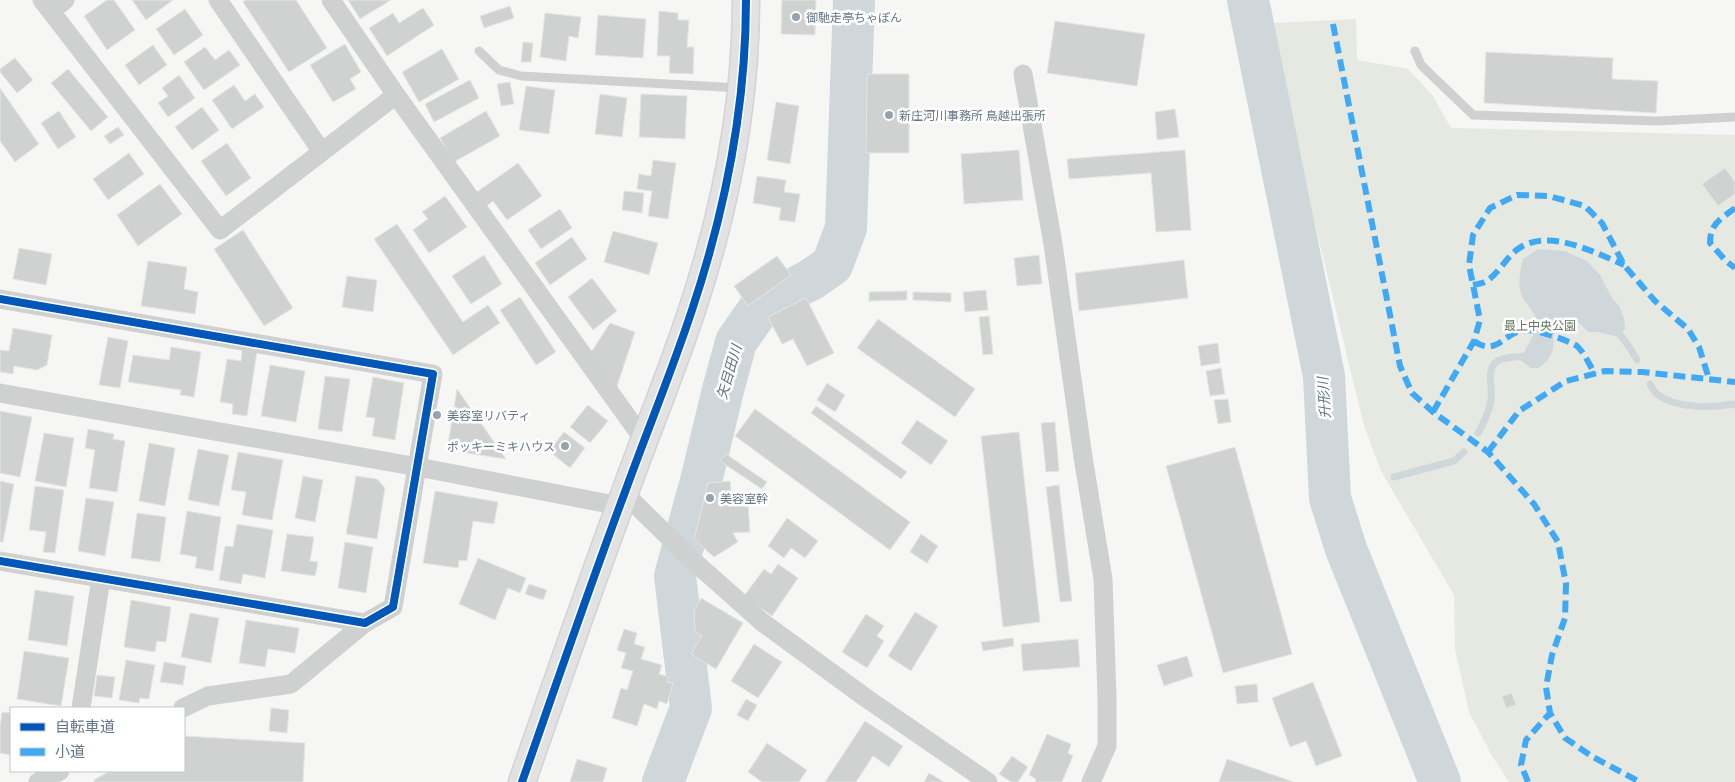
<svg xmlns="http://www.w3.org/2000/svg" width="1735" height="782" viewBox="0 0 1735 782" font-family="Ubuntu,'Noto Sans JP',sans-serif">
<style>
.green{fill:#e5e9e2}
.water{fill:#d0d7db}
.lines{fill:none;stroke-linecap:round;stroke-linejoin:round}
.stream{stroke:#d0d7db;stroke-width:7}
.river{stroke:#d0d7db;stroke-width:42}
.building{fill:#d0d2d2;stroke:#e5e5e4}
.secondary-casing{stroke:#d1d3d4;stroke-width:29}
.lane{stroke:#cfd1d1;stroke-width:9}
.street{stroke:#cfd1d1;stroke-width:19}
.secondary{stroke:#e2e2e3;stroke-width:26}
.quiet{stroke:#3fa9f5;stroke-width:6;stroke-dasharray:12 6;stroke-linecap:butt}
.cycleway-casing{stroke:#fff;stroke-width:11}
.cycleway{stroke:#0057b8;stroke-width:8}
.poi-dot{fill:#96a3ad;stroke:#fff;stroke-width:2}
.labels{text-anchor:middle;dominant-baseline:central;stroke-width:5;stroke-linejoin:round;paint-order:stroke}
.poi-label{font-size:12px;fill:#637687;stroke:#fff;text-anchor:start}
.park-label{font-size:12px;fill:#63785e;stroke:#fff}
.water-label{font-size:14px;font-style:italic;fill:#5f7883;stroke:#fff}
</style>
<rect width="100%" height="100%" fill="#f6f6f4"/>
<path class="green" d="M 1356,19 L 1357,60 L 1408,69 L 1433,96 L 1451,128 L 1735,135 L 1735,782 L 1509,782 L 1491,754 L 1469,712 L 1455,649 L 1454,595 L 1381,471 L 1364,426 L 1299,158 L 1274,23 Z"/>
<path class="water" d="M 1538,249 L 1565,251 L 1587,261 L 1600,275 L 1612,298 L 1619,306 L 1624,318 L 1625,328 L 1619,337 L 1597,332 L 1588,332 C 1577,320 1574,317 1558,322 C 1547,342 1563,349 1539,368 L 1531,368 L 1521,361 C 1524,347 1537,337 1536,321 C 1536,315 1531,309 1527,304 C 1516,291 1519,275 1523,259 Z"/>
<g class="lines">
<path class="stream" d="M 1615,328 L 1628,345 L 1637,360
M 1650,384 C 1652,387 1654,392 1657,394 C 1676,409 1711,408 1733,404 L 1735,405
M 1478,433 C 1484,423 1489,411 1491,400 C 1493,389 1486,370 1496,362 C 1506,355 1521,359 1531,354
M 1394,477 L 1454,461 L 1464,452"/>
<path class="river" d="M 1248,0 L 1324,376 L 1330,498 L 1346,549 L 1440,782
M 663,782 L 691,708 L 675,576 L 701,481 L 723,390 L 736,342 L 761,306 L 812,279 L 832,265 L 846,228 L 854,0"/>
</g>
<path class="building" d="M 107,0 L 114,0 L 135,30 L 107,50 L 84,16 Z
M 132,0 L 173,0 L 146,20 Z
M 245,0 L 296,0 L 327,48 L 289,72 L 243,2 Z
M 348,0 L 391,0 L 360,19 Z
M 782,0 L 816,0 L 815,35 L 781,34 Z
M 510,6 L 514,18 L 484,28 L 480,16 Z
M 423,8 L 434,25 L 387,56 L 369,28 L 393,13 L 399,23 Z
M 185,9 L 203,35 L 174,55 L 156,29 Z
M 659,11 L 678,13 L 678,20 L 689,20 L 687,47 L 694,47 L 693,74 L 669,73 L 670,56 L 657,56 Z
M 545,13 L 581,17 L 578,38 L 569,36 L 566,61 L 540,57 Z
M 598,15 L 646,19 L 643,58 L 595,55 Z
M 1055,21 L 1145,34 L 1137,86 L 1047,73 Z
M 523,42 L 533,43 L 531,62 L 521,62 Z
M 345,44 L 361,72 L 350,79 L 356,89 L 333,102 L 310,65 Z
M 153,45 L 167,65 L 139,85 L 125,65 Z
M 205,47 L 215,60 L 229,50 L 240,65 L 204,90 L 184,62 Z
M 442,49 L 459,79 L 419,102 L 402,72 Z
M 1486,52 L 1613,58 L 1612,79 L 1658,81 L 1656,113 L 1484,103 Z
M 15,58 L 33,80 L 17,93 L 0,72 L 0,69 Z
M 68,69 L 108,117 L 91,131 L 51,83 Z
M 867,74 L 909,74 L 909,153 L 866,153 Z
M 179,75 L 195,98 L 168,117 L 158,103 L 168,96 L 162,88 Z
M 470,80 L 479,98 L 434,122 L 425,104 Z
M 510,82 L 514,104 L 501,106 L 497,84 Z
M 234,85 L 245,101 L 255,94 L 264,107 L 232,129 L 212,100 Z
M 526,86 L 555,90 L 549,134 L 519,130 Z
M 0,88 L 39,144 L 15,162 L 0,141 Z
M 600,94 L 627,98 L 622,137 L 595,134 Z
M 641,94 L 687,96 L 685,139 L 639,137 Z
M 776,102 L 799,106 L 790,164 L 767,160 Z
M 202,107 L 219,130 L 192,150 L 175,127 Z
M 1175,109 L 1179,137 L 1157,140 L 1155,112 Z
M 59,111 L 76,137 L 58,149 L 41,123 Z
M 486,111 L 500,136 L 454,162 L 440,138 Z
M 118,127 L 124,135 L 110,144 L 104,136 Z
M 227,143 L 251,178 L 226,196 L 201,161 Z
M 1019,150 L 1023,200 L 964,204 L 961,154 Z
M 1185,150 L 1191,230 L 1156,232 L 1151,173 L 1069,179 L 1067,159 Z
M 129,153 L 144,174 L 108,200 L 93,179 Z
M 653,160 L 676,163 L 668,219 L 648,216 L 652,191 L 637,189 L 639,174 L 651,176 Z
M 518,163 L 542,196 L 507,220 L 493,201 L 484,208 L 474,194 Z
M 1725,168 L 1735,182 L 1735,194 L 1718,206 L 1702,184 Z
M 757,176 L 786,180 L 784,192 L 800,194 L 795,222 L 779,220 L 781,208 L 753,203 Z
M 160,184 L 182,214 L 138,246 L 117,215 Z
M 624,191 L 644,193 L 642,213 L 622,210 Z
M 445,196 L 467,227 L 429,253 L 413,230 L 428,219 L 422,212 Z
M 560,209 L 572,228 L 541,249 L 528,230 Z
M 397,224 L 463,322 L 488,305 L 500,323 L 453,355 L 374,239 Z
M 243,230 L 293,308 L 264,326 L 214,249 Z
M 613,231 L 658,243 L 649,275 L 604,262 Z
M 572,237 L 587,259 L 550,285 L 535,263 Z
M 19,248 L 52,254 L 46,285 L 13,279 Z
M 484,255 L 502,284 L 471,304 L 452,276 Z
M 1039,255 L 1042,284 L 1017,286 L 1014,258 Z
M 777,256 L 791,275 L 748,306 L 734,286 Z
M 1184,260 L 1188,298 L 1079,311 L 1075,273 Z
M 148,261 L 187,267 L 184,289 L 198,292 L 195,314 L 141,306 Z
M 347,276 L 377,280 L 373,312 L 342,307 Z
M 592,278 L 617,311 L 593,330 L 568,297 Z
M 986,290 L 988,310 L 965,312 L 963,292 Z
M 907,291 L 907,300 L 869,301 L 869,292 Z
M 913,292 L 951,293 L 951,302 L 913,300 Z
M 520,297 L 556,352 L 536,365 L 500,310 Z
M 806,298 L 834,353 L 807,366 L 793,339 L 782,344 L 768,317 Z
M 989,316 L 993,354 L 983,355 L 979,317 Z
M 878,319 L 975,389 L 955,417 L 857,348 Z
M 610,323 L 635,332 L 616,389 L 590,354 Z
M 13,328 L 52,335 L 47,365 L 37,370 L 14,366 L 13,374 L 0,372 L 0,350 L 9,351 Z
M 108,337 L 128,341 L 120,388 L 99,385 Z
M 1218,343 L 1220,363 L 1201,366 L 1198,346 Z
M 171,347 L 201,352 L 194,397 L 180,395 L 181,390 L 128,382 L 133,355 L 169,360 Z
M 242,350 L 257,352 L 247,416 L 232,414 L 233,404 L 220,402 L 227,359 L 241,361 Z
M 270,365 L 305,371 L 296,422 L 261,416 Z
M 1221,368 L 1225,394 L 1210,396 L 1206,371 Z
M 325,376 L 350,379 L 342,432 L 318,429 Z
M 373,377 L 404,383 L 395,440 L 372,436 L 375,418 L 366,417 Z
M 827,383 L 845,395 L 835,412 L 817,400 Z
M 457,389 L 506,459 L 447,450 Z
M 1228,399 L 1231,422 L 1218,424 L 1214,400 Z
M 588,405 L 608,421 L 590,443 L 570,427 Z
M 816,406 L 907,472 L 901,479 L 811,413 Z
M 755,409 L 910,522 L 890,550 L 735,436 Z
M 0,411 L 32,417 L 20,477 L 0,473 Z
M 917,420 L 948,441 L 931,465 L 901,443 Z
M 1055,422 L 1059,471 L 1046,472 L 1041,423 Z
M 88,429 L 114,434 L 113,439 L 125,441 L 117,492 L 89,488 L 95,450 L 85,448 Z
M 564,432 L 585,448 L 570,468 L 549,451 Z
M 1019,432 L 1040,622 L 1003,627 L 981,436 Z
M 44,433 L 74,438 L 66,487 L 35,481 Z
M 149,443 L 175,448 L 165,506 L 139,501 Z
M 1235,447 L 1292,654 L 1223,673 L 1166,466 Z
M 198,449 L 229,455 L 219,506 L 188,500 Z
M 238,452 L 283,460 L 272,520 L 242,515 L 246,492 L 231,490 Z
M 726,454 L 767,482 L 762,489 L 720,461 Z
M 303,476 L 323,480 L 315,522 L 295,518 Z
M 356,476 L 377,479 L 385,488 L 377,539 L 346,534 Z
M 0,481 L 14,484 L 3,542 L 0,542 Z
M 730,481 L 732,504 L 748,503 L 750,532 L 733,533 L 738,542 L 714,557 L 694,539 L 708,483 Z
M 1059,485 L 1072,601 L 1060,602 L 1046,487 Z
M 35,486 L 64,490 L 55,553 L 43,552 L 46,532 L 29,530 Z
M 435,491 L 498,502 L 494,524 L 473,521 L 467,561 L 459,560 L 458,568 L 423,563 Z
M 86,498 L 114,502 L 105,556 L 78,551 Z
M 187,511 L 221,517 L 213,571 L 195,568 L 197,557 L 180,554 Z
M 137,513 L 166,517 L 160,562 L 131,558 Z
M 787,518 L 818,541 L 805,558 L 791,548 L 784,558 L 768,546 Z
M 237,524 L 273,530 L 265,578 L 243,574 L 241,584 L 219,580 L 225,546 L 233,547 Z
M 287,534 L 314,537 L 310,561 L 318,562 L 315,576 L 281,571 Z
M 921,534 L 938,546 L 927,563 L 910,552 Z
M 345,542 L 373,547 L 366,593 L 338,588 Z
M 478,558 L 526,578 L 520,593 L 508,588 L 495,620 L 459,604 Z
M 778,564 L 798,578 L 772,616 L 744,596 L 764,569 L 771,574 Z
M 529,584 L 547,590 L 543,600 L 525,594 Z
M 35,590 L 74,596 L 67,646 L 28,640 Z
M 701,598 L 743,623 L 716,669 L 691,654 L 702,636 L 695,632 L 694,611 Z
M 131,600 L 171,607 L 166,642 L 157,641 L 155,652 L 124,647 Z
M 915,612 L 938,626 L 911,671 L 888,656 Z
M 190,613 L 219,618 L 211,663 L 181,657 Z
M 866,614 L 884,626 L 877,636 L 884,641 L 867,668 L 842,652 Z
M 246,620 L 299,628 L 295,653 L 268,649 L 265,667 L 239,663 Z
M 624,629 L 637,633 L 634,644 L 645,647 L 641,659 L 662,665 L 659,674 L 669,677 L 667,682 L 673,683 L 667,704 L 659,701 L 657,709 L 644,704 L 637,726 L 612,718 L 621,688 L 627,690 L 633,671 L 621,668 L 626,653 L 617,650 Z
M 1013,638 L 1014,646 L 983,651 L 981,642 Z
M 1078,639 L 1080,667 L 1023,671 L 1021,644 Z
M 754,644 L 782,662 L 758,698 L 731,681 Z
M 24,651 L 69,658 L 61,706 L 17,699 Z
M 1187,656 L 1193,676 L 1164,686 L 1157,665 Z
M 126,660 L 155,665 L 149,699 L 140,698 L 139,703 L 119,700 Z
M 164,662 L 186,666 L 183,685 L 160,682 Z
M 97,675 L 115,677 L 112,698 L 94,696 Z
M 1313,682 L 1342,756 L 1316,766 L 1306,741 L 1290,747 L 1272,698 Z
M 1257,684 L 1258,702 L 1237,704 L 1235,686 Z
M 1512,693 L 1516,705 L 1506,708 L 1502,696 Z
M 746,699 L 757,705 L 748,721 L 737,715 Z
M 271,708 L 289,710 L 287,733 L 269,731 Z
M 2,712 L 11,713 L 11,755 L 0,753 L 0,727 Z
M 865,721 L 903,746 L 889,767 L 873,756 L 856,782 L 825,782 Z
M 1047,734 L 1071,744 L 1068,753 L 1073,756 L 1062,782 L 1035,782 L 1036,779 L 1029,775 Z
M 184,736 L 305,743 L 303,782 L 94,782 L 94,780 L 110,771 L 184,771 Z
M 767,743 L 807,770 L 799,782 L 762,782 L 748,772 Z
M 1012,756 L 1028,767 L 1018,782 L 1011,782 L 999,774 Z
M 577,759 L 607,768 L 603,782 L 570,782 Z
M 1227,759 L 1294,782 L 1219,782 Z
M 929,773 L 944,782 L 924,782 Z"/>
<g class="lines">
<defs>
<path id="secondary" d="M 522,782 C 556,685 589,588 625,492 C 647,431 672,371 692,310 C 725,211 746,105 746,0"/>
</defs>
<use href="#secondary" class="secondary-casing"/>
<path class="lane" d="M 479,51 L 499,70 L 521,76 L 740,88
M 1415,51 L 1421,65 L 1473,115 L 1657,121 L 1735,117"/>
<path class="street" d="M 42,0 L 220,230 L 396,95
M 218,0 L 322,152
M 331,0 L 396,95 L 644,440
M 51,11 L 65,0
M 1023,74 L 1053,244 L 1083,457 L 1103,579 L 1107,697 L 1107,746 L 1091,782
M 0,299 L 433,374 L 393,607 L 365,623 L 0,561
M 0,393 L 418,467 L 620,506
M 624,493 L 689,557 L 762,622 L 866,698 L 988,782
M 81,708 L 101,578
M 183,708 L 208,696 L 291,684 L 365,623
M 38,782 L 60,771"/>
<use href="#secondary" class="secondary"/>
<path class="quiet" d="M 1333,24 L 1400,366 L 1412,393 L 1433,412 L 1488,452 L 1534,504 L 1558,542 L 1566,584 L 1565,618 L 1552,655 L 1546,687 L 1550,713 L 1565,738 L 1593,757 L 1640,782
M 1735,208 C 1721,219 1710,223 1710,243 L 1726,261 L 1735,268
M 1473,285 C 1478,284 1484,283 1488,280 C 1499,273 1508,254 1521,247 C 1551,229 1596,253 1624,265
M 1474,341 C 1497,358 1505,330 1527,330 C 1536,330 1572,341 1578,347 C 1585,354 1590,366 1595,374
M 1433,412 L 1474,341 L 1480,320 L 1469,265 L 1473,235 L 1490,208 L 1517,195 L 1549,196 L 1585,206 L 1602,223 L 1624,265 L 1655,301 L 1688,329 L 1699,347 L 1709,379
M 1488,452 L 1519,411 L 1566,381 L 1605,371 L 1642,372 L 1735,382
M 1528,782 L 1521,765 L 1526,740 L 1550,713"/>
<defs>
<path id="cycleway" d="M 0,299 L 433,374 L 393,607 L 365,623 L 0,561
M 522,782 C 556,685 589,588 625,492 C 647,431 672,371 692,310 C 725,211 746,105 746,0"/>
</defs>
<use href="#cycleway" class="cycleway-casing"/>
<use href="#cycleway" class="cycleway"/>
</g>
<g class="poi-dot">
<circle cx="796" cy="17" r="5"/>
<circle cx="889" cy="115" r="5"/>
<circle cx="437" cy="415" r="5"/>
<circle cx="565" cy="446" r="5"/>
<circle cx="710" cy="498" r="5"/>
</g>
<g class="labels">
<g class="poi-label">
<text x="806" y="17">御馳走亭ちゃぽん</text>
<text x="899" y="115">新庄河川事務所 鳥越出張所</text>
<text x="447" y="415">美容室リバティ</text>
<text x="555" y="446" text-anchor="end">ポッキーミキハウス</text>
<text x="720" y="498">美容室幹</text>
</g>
<g class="park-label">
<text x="1540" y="325">最上中央公園</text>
</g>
<g class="water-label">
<text transform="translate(729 372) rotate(-74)">矢目田川</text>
<text transform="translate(1324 398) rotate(-94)">升形川</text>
</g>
</g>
<rect x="10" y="707" width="175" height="65" fill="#ffffff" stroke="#c1c8cf"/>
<rect x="20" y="723" width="25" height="8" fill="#0057b8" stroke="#c1c8cf"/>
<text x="55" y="732" font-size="15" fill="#637687">自転車道</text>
<rect x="20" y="748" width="25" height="8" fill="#3fa9f5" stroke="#c1c8cf"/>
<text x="55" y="757" font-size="15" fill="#637687">小道</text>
</svg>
